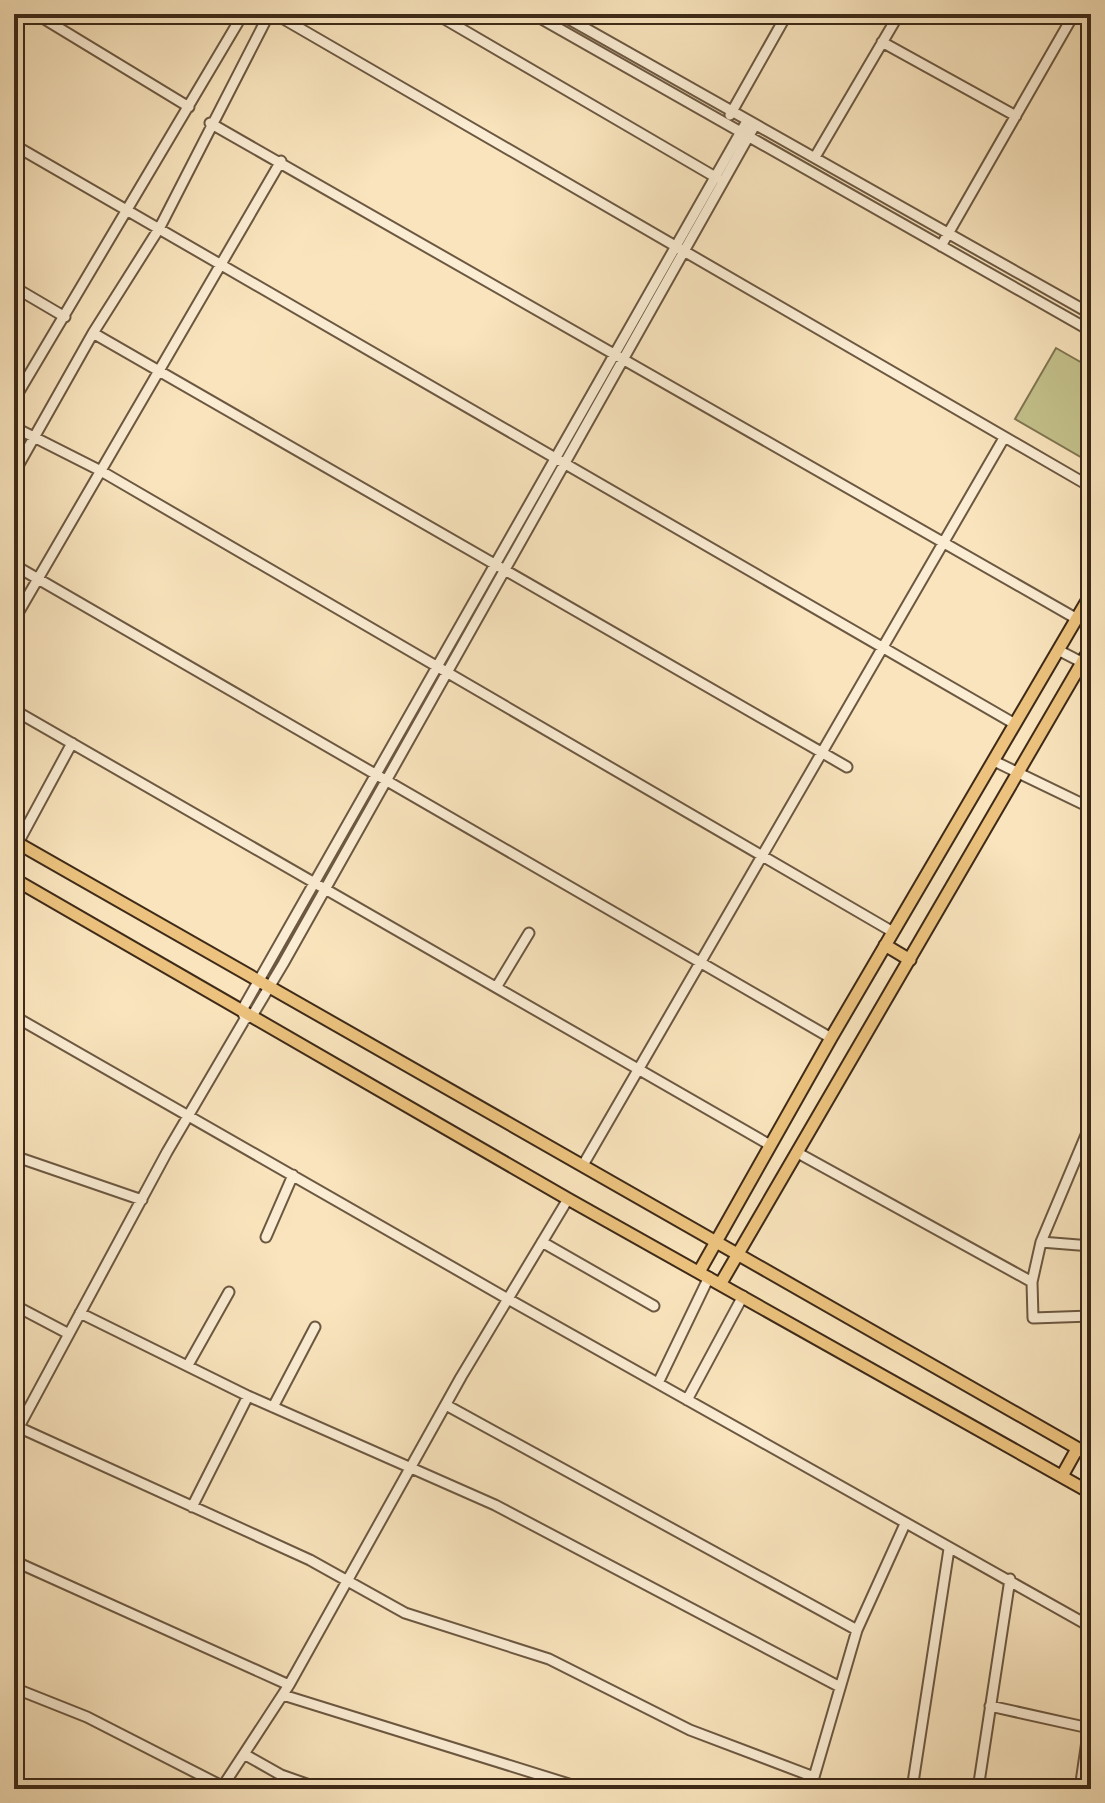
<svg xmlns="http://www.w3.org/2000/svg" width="1105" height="1803" viewBox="0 0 1105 1803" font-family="'Libre Caslon Text',serif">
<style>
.grass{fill:#c4c28d;stroke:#807652;stroke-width:2}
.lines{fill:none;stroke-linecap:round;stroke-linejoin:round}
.minor-casing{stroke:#6c5841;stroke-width:13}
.major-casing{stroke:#3d2a18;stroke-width:15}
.minor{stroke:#fbedd4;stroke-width:9}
.major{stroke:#ecc27e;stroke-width:11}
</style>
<rect width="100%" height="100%" fill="#f9e4bd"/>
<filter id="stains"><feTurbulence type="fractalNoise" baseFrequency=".0025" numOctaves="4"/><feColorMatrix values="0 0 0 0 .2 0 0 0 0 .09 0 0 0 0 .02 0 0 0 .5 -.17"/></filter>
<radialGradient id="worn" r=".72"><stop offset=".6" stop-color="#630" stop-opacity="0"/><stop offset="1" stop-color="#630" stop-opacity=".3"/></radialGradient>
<path class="grass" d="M 1056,348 L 1091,368 L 1091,463 L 1015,419 Z"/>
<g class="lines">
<defs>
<path id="minor" d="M 36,14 L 189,107
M 275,14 L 1091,487
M 436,14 L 717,178
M 533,14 L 1091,331
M 560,14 L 1091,314
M 882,42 L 1016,116
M 730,115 L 787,14
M 210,123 L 1077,619
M 14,145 L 1015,724
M 815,157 L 899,14
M 941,246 L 1074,14
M 14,287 L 65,317
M 93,333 L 847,767
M 14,400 L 243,14
M 14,427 L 101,471 L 893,932
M 14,473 L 93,333 L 160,227 L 269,14
M 14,565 L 831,1038
M 14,620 L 281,161
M 1058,650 L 1091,667
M 14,710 L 770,1145
M 994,761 L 1091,808
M 18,843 L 72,743
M 497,986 L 529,933
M 14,1016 L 508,1299 L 1091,1627
M 244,1016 L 242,1010 L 747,121
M 798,1153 L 1032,1282 L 1041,1242 L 1091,1123
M 14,1156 L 142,1200
M 583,1165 L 1004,438
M 266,1237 L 293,1175
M 542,1242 L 654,1306
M 1041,1242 L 1091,1246
M 1032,1282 L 1033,1318 L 1091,1316
M 14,1305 L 69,1334
M 80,1313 L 248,1396 L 495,1505 L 840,1687
M 188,1365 L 229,1292
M 658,1383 L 709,1277
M 687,1400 L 743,1296
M 446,1405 L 857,1630
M 273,1407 L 315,1327
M 18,1427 L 310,1560 L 405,1613 L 549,1659 L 690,1730 L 814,1777 L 857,1630 L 905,1524
M 14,1436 L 167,1152 L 245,1019 L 252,1016 L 283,964 L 755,125
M 192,1507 L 248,1396
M 14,1561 L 289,1685
M 14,1688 L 87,1717 L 222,1786
M 283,1695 L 585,1789
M 990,1706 L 1089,1728
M 244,1754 L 281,1775 L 321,1789
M 221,1789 L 289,1685 L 461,1377 L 568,1199
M 912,1789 L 949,1549
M 978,1789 L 1010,1579
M 1080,1789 L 1091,1713"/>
<path id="major" d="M 14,841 L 1091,1456
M 14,879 L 568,1199 L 1091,1493
M 885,945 L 910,960
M 699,1272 L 831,1038 L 1091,594
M 721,1283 L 1091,647
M 1062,1476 L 1077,1449"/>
</defs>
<use href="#minor" class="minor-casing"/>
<use href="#major" class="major-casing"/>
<use href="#minor" class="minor"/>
<use href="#major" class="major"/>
</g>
<rect width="1105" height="1803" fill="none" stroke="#f9e4bd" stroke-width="48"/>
<rect x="16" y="16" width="1073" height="1771" fill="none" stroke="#3d2a18" stroke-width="4"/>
<rect x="24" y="24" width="1057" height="1755" fill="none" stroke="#3d2a18" stroke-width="2"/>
<rect width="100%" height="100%" filter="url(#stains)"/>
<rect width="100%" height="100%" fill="url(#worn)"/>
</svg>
